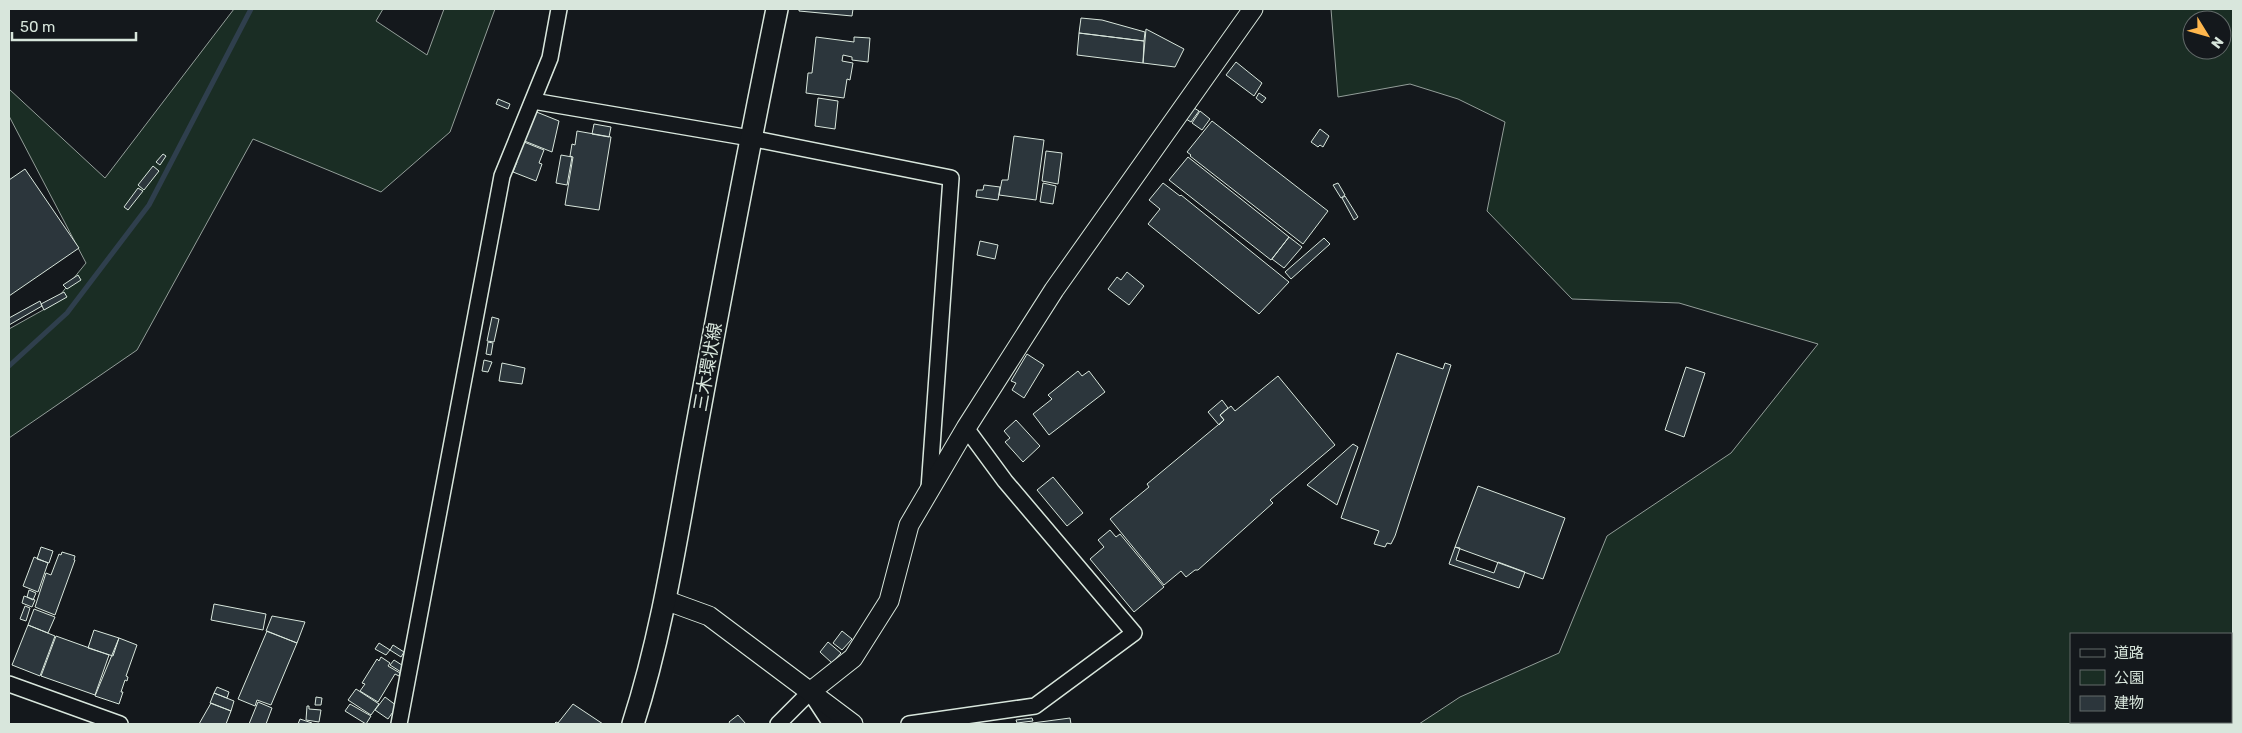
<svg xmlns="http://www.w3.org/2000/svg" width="2242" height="733" viewBox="0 0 2242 733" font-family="Rubik,'Noto Sans JP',sans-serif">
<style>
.green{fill:#1a2d24;stroke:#939e99;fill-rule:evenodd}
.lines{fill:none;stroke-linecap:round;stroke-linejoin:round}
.stream{stroke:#2f3f4d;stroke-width:5}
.building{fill:#2c363c;stroke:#d8e6dc}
.minor-casing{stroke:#d8e6dc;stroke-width:18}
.tertiary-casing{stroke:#d8e6dc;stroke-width:21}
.secondary-casing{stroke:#d8e6dc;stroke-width:24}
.minor{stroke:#14181c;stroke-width:15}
.tertiary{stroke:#14181c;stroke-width:19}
.secondary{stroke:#14181c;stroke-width:21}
.labels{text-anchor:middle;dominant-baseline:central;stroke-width:4;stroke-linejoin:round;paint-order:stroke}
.street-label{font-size:18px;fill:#d8e6dc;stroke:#14181c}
</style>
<rect width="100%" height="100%" fill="#14181c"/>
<path class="green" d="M 234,9 L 383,9 L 376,21 L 427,55 L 444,9 L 495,9 L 450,132 L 381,192 L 253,139 L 137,350 L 9,438 L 9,329 L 52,305 L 86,263 L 9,116 L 9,89 L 105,178 Z
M 1331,9 L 2233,9 L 2233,658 L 2231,658 L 2231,634 L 2071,634 L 2071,722 L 2160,722 L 2161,724 L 1419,724 L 1460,697 L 1559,653 L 1607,536 L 1731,453 L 1818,344 L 1679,303 L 1572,299 L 1487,211 L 1505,122 L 1458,99 L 1410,84 L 1338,97 ZM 2192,20 L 2222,20 L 2222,50 L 2192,50 Z"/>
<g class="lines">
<path class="stream" d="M 9,366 L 67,313 L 149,205 L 251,9"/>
</g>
<path class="building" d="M 799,9 L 853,9 L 852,16 L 799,11 Z
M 1081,18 L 1102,20 L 1145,32 L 1144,41 L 1079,33 Z
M 1146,29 L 1184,49 L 1175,67 L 1143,63 Z
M 1079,33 L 1144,41 L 1143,63 L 1077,55 Z
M 816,37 L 854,42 L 854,37 L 870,38 L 868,62 L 852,60 L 852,57 L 843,55 L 842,61 L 853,63 L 850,80 L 847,79 L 844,98 L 806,93 L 808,73 L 812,73 Z
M 1236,62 L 1262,83 L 1254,96 L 1226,75 Z
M 1259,93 L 1266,98 L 1262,103 L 1256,98 Z
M 818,98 L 838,101 L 835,129 L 815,126 Z
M 498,99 L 510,104 L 508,109 L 496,104 Z
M 1194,108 L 1199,111 L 1191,122 L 1186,119 Z
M 534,111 L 559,121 L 552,152 L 522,140 Z
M 1200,111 L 1210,119 L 1202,130 L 1192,123 Z
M 1212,121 L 1328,211 L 1303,244 L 1190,156 L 1191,155 L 1187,152 Z
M 594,124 L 611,127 L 609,137 L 592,134 Z
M 1320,129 L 1329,136 L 1323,147 L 1320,145 L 1318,147 L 1311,142 Z
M 577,131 L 611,137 L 599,210 L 565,205 L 573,157 L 570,156 L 572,144 L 575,145 Z
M 1014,136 L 1044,140 L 1036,200 L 999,195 L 1002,180 L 1008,180 Z
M 524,142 L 544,150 L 539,163 L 542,164 L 536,181 L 513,172 L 517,162 L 515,161 Z
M 1046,151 L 1062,153 L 1058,184 L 1042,181 Z
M 163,154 L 166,156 L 160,165 L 156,162 Z
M 561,155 L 572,157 L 567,185 L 556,183 Z
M 1188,157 L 1289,237 L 1271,260 L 1169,180 Z
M 153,166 L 159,171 L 144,190 L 138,185 Z
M 25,169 L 79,248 L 9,296 L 9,180 Z
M 1043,183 L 1056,186 L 1053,204 L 1040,202 Z
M 1163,183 L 1180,196 L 1181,195 L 1289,282 L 1259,314 L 1148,224 L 1160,209 L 1149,200 Z
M 1338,183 L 1345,195 L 1341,198 L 1333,185 Z
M 984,185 L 1000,187 L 998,200 L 976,197 L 977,190 L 983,190 Z
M 138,188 L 143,191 L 128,210 L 124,207 Z
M 1345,196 L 1358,217 L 1354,220 L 1342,198 Z
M 1289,237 L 1302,247 L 1284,268 L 1272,259 Z
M 1324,238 L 1330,244 L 1291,279 L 1285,272 Z
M 980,241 L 998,245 L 995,259 L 977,255 Z
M 1127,272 L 1144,286 L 1129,305 L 1108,289 L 1117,277 L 1121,280 Z
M 78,275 L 81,280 L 67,289 L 63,285 Z
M 64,292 L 67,297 L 44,310 L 41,304 Z
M 40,301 L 42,306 L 9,325 L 9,318 Z
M 492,317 L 499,319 L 494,342 L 487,341 Z
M 488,342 L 493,343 L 491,355 L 486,354 Z
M 1397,353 L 1443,369 L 1445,363 L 1451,365 L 1395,536 L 1391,544 L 1387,543 L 1385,547 L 1374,544 L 1379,531 L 1341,518 Z
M 1027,354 L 1044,365 L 1024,398 L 1012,390 L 1016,383 L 1011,381 Z
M 484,360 L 492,362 L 488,372 L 482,371 Z
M 502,363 L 525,368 L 522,384 L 499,381 Z
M 1686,367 L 1705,373 L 1684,437 L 1665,430 Z
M 1078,371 L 1082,376 L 1089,371 L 1105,392 L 1049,435 L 1033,414 L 1052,399 L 1048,395 Z
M 1278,376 L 1335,445 L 1270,500 L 1273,503 L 1198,570 L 1195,570 L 1186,577 L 1181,571 L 1164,585 L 1110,519 L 1149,487 L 1147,484 L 1224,420 L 1220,415 L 1231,406 L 1235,411 Z
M 1222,400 L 1228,408 L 1220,415 L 1224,420 L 1219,425 L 1208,412 Z
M 1016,420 L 1040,446 L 1023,462 L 1005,442 L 1010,438 L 1004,431 Z
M 1353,444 L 1358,447 L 1337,505 L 1307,485 Z
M 1053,477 L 1083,513 L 1067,526 L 1037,490 Z
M 1478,486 L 1565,518 L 1543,579 L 1455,547 Z
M 1110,530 L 1116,537 L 1120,534 L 1164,587 L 1134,612 L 1090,559 L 1104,547 L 1098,540 Z
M 41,547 L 53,551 L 49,563 L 37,559 Z
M 1455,547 L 1460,548 L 1456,560 L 1494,573 L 1498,562 L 1525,572 L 1519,588 L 1449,564 Z
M 62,552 L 75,556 L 74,560 L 75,560 L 55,615 L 35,607 L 46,573 L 51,575 L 59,554 L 61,555 Z
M 34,557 L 48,563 L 38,592 L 23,586 Z
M 29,590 L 36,593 L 33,600 L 27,597 Z
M 24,596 L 35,600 L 32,607 L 22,603 Z
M 214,604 L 266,614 L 263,630 L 211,620 Z
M 25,606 L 30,608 L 26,621 L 20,619 Z
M 34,609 L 55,617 L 48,633 L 28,625 Z
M 272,616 L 305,622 L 297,643 L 266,631 Z
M 28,625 L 55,636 L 40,676 L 12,665 Z
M 94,630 L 119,638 L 113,656 L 88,648 Z
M 267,631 L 297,643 L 271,705 L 257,700 L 255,706 L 238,699 Z
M 842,631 L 852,639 L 842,650 L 833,643 Z
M 56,636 L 109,655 L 95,695 L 41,676 Z
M 119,638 L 137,645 L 126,676 L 128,677 L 127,681 L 125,680 L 121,692 L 123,692 L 119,704 L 95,696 Z
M 828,642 L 841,653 L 832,663 L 820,652 Z
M 379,643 L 390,650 L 386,655 L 375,649 Z
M 393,645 L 404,652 L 401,657 L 390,650 Z
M 381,657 L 390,663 L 388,666 L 400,673 L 399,676 L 395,674 L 378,702 L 360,691 L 365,684 L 362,683 L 377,659 L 379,661 Z
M 394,660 L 405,667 L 401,672 L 390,665 Z
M 2231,665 L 2233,665 L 2233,693 L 2231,693 Z
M 217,687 L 229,692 L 227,698 L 214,693 Z
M 356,689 L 379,704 L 371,715 L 348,700 Z
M 214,693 L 234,701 L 231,711 L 210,703 Z
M 316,697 L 322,698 L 321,705 L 315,705 Z
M 385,697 L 397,706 L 388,719 L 375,710 Z
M 258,702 L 272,708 L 266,724 L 249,724 Z
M 211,703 L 231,711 L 226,724 L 199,724 Z
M 350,704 L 371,716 L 366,724 L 345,711 Z
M 573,704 L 603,724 L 554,724 L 556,722 L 558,723 Z
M 307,706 L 309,706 L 309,709 L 321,710 L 319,722 L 306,720 Z
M 738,715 L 746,724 L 730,724 L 729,722 Z
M 1032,718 L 1033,721 L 1017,723 L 1016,720 Z
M 1070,718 L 1071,724 L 1025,724 Z
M 300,719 L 312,723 L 312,724 L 298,724 Z"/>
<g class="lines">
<defs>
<path id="minor" d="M 533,101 L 750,138 L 951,178 L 929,489
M 9,684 L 120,724
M 399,724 L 502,176 L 550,58 L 559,9
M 778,724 L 810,692 L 831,724
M 909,724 L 1035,706 L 1134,633 L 1005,481 L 966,428"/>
<path id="tertiary" d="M 665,600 L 709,616 L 853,724
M 810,692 L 853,658 L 889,601 L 909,525 L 966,428 L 1054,290 L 1253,9"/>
<path id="secondary" d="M 633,724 C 663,631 677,533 695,436 C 721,294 748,151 777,9"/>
</defs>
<use href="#minor" class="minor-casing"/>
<use href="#tertiary" class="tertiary-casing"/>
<use href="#secondary" class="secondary-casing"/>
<use href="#minor" class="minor"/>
<use href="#tertiary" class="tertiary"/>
<use href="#secondary" class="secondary"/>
</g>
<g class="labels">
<g class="street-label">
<text transform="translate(708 367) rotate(-80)">三木環状線</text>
</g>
</g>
<rect width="2242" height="733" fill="none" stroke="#d8e6dc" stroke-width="20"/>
<rect x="2070" y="633" width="162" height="90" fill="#14181c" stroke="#626a69"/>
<rect x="2080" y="649" width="25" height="8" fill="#14181c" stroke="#626a69"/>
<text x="2114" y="658" font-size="15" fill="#d8e6dc">道路</text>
<rect x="2080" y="670" width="25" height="15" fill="#1a2d24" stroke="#626a69"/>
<text x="2114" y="683" font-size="15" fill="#d8e6dc">公園</text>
<rect x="2080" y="696" width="25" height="15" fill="#2c363c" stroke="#626a69"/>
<text x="2114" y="708" font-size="15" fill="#d8e6dc">建物</text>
<g transform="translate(2207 35) rotate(127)"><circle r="24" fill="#14181c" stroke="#626a69"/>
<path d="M0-4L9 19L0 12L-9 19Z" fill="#ffb74d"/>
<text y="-8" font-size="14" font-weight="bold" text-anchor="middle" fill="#d8e6dc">N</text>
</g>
<path d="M12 32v8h124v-8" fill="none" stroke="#d8e6dc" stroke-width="2.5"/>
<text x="20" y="32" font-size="15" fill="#d8e6dc" stroke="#14181c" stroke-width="4" paint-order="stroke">50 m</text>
</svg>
